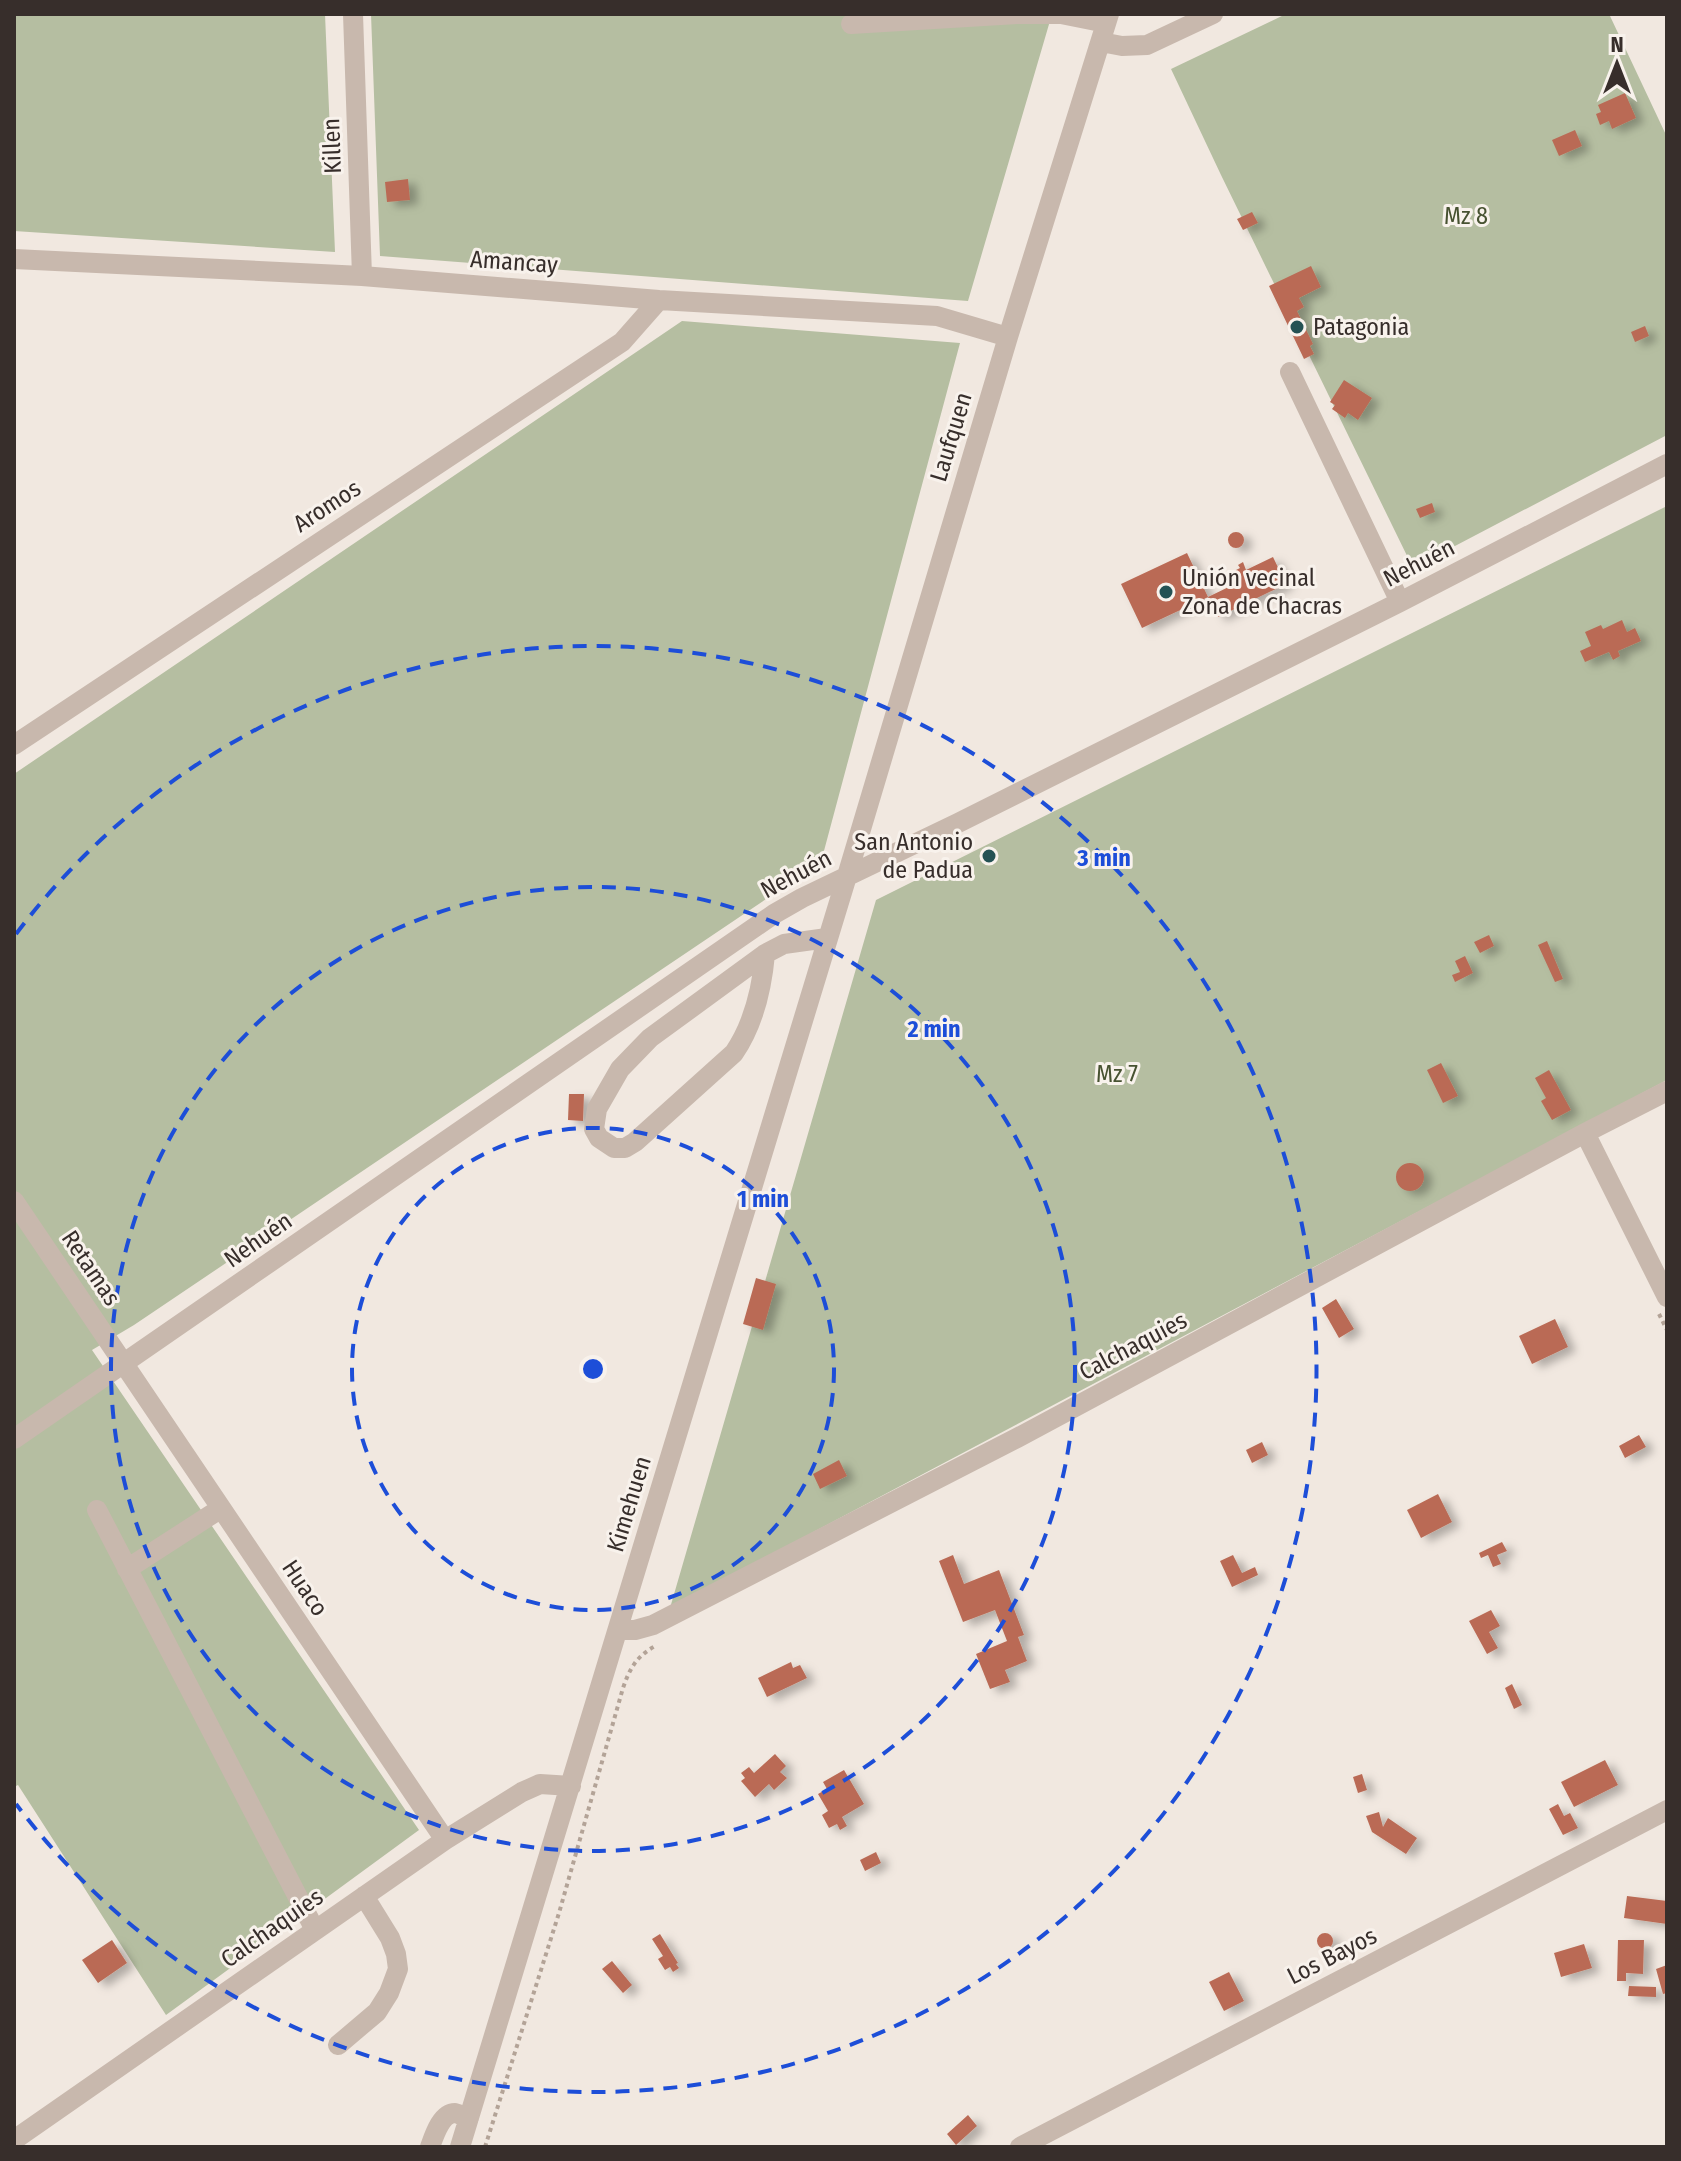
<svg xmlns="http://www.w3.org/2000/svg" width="1681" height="2161" viewBox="0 0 1681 2161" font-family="'Fira Sans Condensed',sans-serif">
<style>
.green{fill:#b5bea1}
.building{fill:#ba6b55;filter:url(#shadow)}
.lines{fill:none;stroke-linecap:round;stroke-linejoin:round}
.path{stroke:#b3a397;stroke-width:4;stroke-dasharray:4 4;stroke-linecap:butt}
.minor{stroke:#c8b8ad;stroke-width:20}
.ring{fill:none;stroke:#1d4ed8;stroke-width:4;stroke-dasharray:14 10}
.poi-dot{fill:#245254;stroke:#f8f2ec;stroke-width:3}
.labels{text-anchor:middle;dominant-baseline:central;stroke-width:6;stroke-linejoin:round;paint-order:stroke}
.street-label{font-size:24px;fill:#372e2b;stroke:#f8f2ec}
.park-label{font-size:24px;fill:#475231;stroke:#f8f2ec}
.poi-label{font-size:24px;fill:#372e2b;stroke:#f8f2ec;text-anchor:start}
.centre{fill:#1d4ed8;stroke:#f8f2ec;stroke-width:4}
.ring-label{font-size:24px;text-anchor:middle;font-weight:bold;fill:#1d4ed8;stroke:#f8f2ec;stroke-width:6;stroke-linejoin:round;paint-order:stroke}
</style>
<defs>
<filter id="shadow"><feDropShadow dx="8" dy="4.5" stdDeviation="4" flood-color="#0004"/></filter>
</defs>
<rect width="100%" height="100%" fill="#f1e8e0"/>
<path class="green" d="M 14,14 L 325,14 L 335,252 L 14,231 Z
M 371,14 L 1052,14 L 968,301 L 380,256 Z
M 1286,14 L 1613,14 L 1610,16 L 1667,137 L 1667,435 L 1413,568 L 1221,175 L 1171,69 Z
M 682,321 L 960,343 L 821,862 L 134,1325 L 92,1350 L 419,1830 L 166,2015 L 18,1785 L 14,1787 L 14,774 Z
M 1667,506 L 1667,1080 L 670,1608 L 876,900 Z"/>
<path class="building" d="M 1625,93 L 1636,118 L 1612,129 L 1609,121 L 1600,125 L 1596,114 L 1601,112 L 1598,105 Z
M 1575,130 L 1582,146 L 1559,156 L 1552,140 Z
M 408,179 L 410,200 L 387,202 L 385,182 Z
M 1252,212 L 1258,223 L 1243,230 L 1237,219 Z
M 1311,266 L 1321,287 L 1299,298 L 1304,307 L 1297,311 L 1313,344 L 1310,346 L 1314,354 L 1304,359 L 1269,286 Z
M 1645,326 L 1649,336 L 1635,342 L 1631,332 Z
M 1344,380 L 1372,398 L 1358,420 L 1348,413 L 1345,418 L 1332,409 L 1335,405 L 1330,402 Z
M 1432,503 L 1435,512 L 1420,518 L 1416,509 Z
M1228 540a8 8 0 1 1 16 0a8 8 0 1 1-16 0Z
M 1187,553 L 1208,597 L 1142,628 L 1121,584 Z
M 1273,557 L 1286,584 L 1218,617 L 1208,597 L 1239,582 L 1234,571 L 1240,568 L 1238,565 L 1243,562 L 1246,570 Z
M 1622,620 L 1627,632 L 1635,628 L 1641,641 L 1618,651 L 1620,656 L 1613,660 L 1609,652 L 1585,662 L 1580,651 L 1591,646 L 1585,632 L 1601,625 L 1603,629 Z
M 1489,935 L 1494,946 L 1480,953 L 1474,942 Z
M 1547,941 L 1563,979 L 1555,982 L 1538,945 Z
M 1465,956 L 1473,973 L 1455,982 L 1452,975 L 1460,972 L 1455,961 Z
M 1441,1063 L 1458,1096 L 1443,1103 L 1427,1070 Z
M 1549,1070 L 1571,1110 L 1552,1120 L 1541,1101 L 1546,1098 L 1535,1078 Z
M 569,1094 L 584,1094 L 583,1121 L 568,1120 Z
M1396 1177a14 14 0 1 1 28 0a14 14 0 1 1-28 0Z
M 756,1278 L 776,1284 L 763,1330 L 743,1324 Z
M 1336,1299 L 1354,1329 L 1339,1338 L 1322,1308 Z
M 1555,1319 L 1568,1347 L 1532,1364 L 1519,1336 Z
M 1639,1435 L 1646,1447 L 1625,1458 L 1619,1446 Z
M 1262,1442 L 1268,1455 L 1252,1463 L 1246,1450 Z
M 839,1460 L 847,1476 L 820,1489 L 813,1474 Z
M 1438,1494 L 1452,1522 L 1421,1538 L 1407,1510 Z
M 1502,1542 L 1507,1551 L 1497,1555 L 1501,1564 L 1493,1567 L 1488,1555 L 1481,1558 L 1479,1553 Z
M 953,1555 L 964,1584 L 999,1570 L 1024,1635 L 1018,1637 L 1027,1661 L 1005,1670 L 1010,1682 L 990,1689 L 976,1654 L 1007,1641 L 995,1610 L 963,1622 L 939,1561 Z
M 1233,1555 L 1242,1573 L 1255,1567 L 1258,1575 L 1232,1587 L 1220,1561 Z
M 1491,1610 L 1500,1626 L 1489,1632 L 1498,1648 L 1487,1654 L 1469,1621 Z
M 791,1662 L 793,1668 L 800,1665 L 807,1678 L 767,1697 L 758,1678 Z
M 1512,1684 L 1522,1705 L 1514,1709 L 1505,1688 Z
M 775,1754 L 786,1766 L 780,1772 L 787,1778 L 774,1790 L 769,1784 L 755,1797 L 741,1781 L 745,1778 L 741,1773 L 749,1767 L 754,1773 Z
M 1605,1760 L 1618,1785 L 1574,1807 L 1561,1782 Z
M 844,1770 L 864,1804 L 842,1817 L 847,1826 L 840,1830 L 837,1824 L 829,1828 L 822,1815 L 828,1811 L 818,1794 L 827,1789 L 823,1782 Z
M 1362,1774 L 1367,1790 L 1358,1793 L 1353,1777 Z
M 1558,1804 L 1564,1816 L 1570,1813 L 1578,1828 L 1563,1835 L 1549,1809 Z
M 1379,1812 L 1383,1827 L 1388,1818 L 1417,1838 L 1406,1854 L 1372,1832 L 1366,1816 Z
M 876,1852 L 881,1863 L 865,1871 L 860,1860 Z
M 1627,1896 L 1667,1901 L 1667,1924 L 1624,1918 Z
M1317 1941a8 8 0 1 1 16 0a8 8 0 1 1-16 0Z
M 660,1934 L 678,1963 L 676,1964 L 679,1968 L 673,1972 L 670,1967 L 665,1970 L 658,1959 L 663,1956 L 652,1939 Z
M 112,1940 L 127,1963 L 98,1983 L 82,1960 Z
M 1618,1940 L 1644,1940 L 1643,1974 L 1626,1973 L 1626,1981 L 1617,1981 Z
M 1584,1944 L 1592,1968 L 1561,1977 L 1554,1953 Z
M 612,1961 L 632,1985 L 623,1993 L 602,1969 Z
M 1667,1965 L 1667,1993 L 1663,1994 L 1656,1969 Z
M 1229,1972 L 1244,2001 L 1224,2011 L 1209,1982 Z
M 1629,1986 L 1656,1987 L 1656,1997 L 1628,1996 Z
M 968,2115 L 977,2126 L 956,2145 L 947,2134 Z"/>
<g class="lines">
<path class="path" d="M 1659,1314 L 1667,1330
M 485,2147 L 559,1913 L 623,1688 C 630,1668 636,1657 655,1646"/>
<path class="minor" d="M 353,14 L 362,276
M 851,24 L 1017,14 L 1061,14 L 1106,23
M 1101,42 L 1122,46 L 1147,45 L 1213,14
M 14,259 L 362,276 L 659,300 L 937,316 L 1008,337
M 1290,372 L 1400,602
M 14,745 L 622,342 L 659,300
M 765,954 C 762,988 753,1025 734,1053 L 635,1142 L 625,1148 L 614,1148 L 599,1138 L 594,1129 L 597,1109 L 620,1069 L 650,1038 L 765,954 L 784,944 L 827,938
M 1585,1133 L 1667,1297
M 14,1201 L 445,1840
M 14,1439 L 774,914 L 802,898 L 958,823 L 1400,602 L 1667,464
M 97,1510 L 315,1930
M 127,1569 L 220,1509
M 618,1630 L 635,1630 L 653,1625 L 1017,1438 L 1585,1133 L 1667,1091
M 338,2045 L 377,2012 L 389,1993 L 398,1969 L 396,1954 L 390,1938 L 364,1896
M 14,2140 L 445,1840 L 522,1792 L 540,1784 L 571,1786
M 430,2147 C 434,2136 441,2113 455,2113 C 460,2114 464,2117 469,2118
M 460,2147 L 847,876 L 1008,337 L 1109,14
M 1020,2147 L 1667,1810"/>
</g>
<g class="ring">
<circle cx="593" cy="1369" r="241"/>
<circle cx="593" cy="1369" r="482"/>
<path d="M16 934A723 723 0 1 1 16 1804"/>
</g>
<g class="poi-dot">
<circle cx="1297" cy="327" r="8"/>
<circle cx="1166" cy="592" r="8"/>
<circle cx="989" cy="856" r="8"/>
</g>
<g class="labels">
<g class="street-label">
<text transform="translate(332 146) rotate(-92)">Killen</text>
<text transform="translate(514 262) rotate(4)">Amancay</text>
<text transform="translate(951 437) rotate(-73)">Laufquen</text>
<text transform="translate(327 506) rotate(-33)">Aromos</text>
<text transform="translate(1419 563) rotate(-27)">Nehuén</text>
<text transform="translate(796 874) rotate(-28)">Nehuén</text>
<text transform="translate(258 1240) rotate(-35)">Nehuén</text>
<text transform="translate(91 1268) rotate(56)">Retamas</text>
<text transform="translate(1133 1346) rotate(-28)">Calchaquies</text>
<text transform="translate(629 1504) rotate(-73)">Kimehuen</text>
<text transform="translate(305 1588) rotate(56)">Huaco</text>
<text transform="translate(272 1928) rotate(-35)">Calchaquies</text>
<text transform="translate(1332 1956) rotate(-27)">Los Bayos</text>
</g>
<g class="park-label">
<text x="1466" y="216">Mz 8</text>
<text x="1117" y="1074">Mz 7</text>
</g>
<g class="poi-label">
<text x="1313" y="327">Patagonia</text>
<text x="1182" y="578">Unión vecinal<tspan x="1182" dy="28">Zona de Chacras</tspan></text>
<text x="973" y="842" text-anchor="end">San Antonio<tspan x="973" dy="28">de Padua</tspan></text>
</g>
</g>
<circle cx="593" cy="1369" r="12" class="centre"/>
<g class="ring-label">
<text x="1104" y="866">3 min</text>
<text x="934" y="1037">2 min</text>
<text x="763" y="1207">1 min</text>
</g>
<rect width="1681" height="2161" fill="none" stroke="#372e2b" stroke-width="32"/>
<g transform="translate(1617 64)" stroke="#f8f2ec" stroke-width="6" paint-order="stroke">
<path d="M0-6L14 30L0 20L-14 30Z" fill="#372e2b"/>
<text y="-12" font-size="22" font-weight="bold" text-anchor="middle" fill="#372e2b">N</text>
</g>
</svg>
